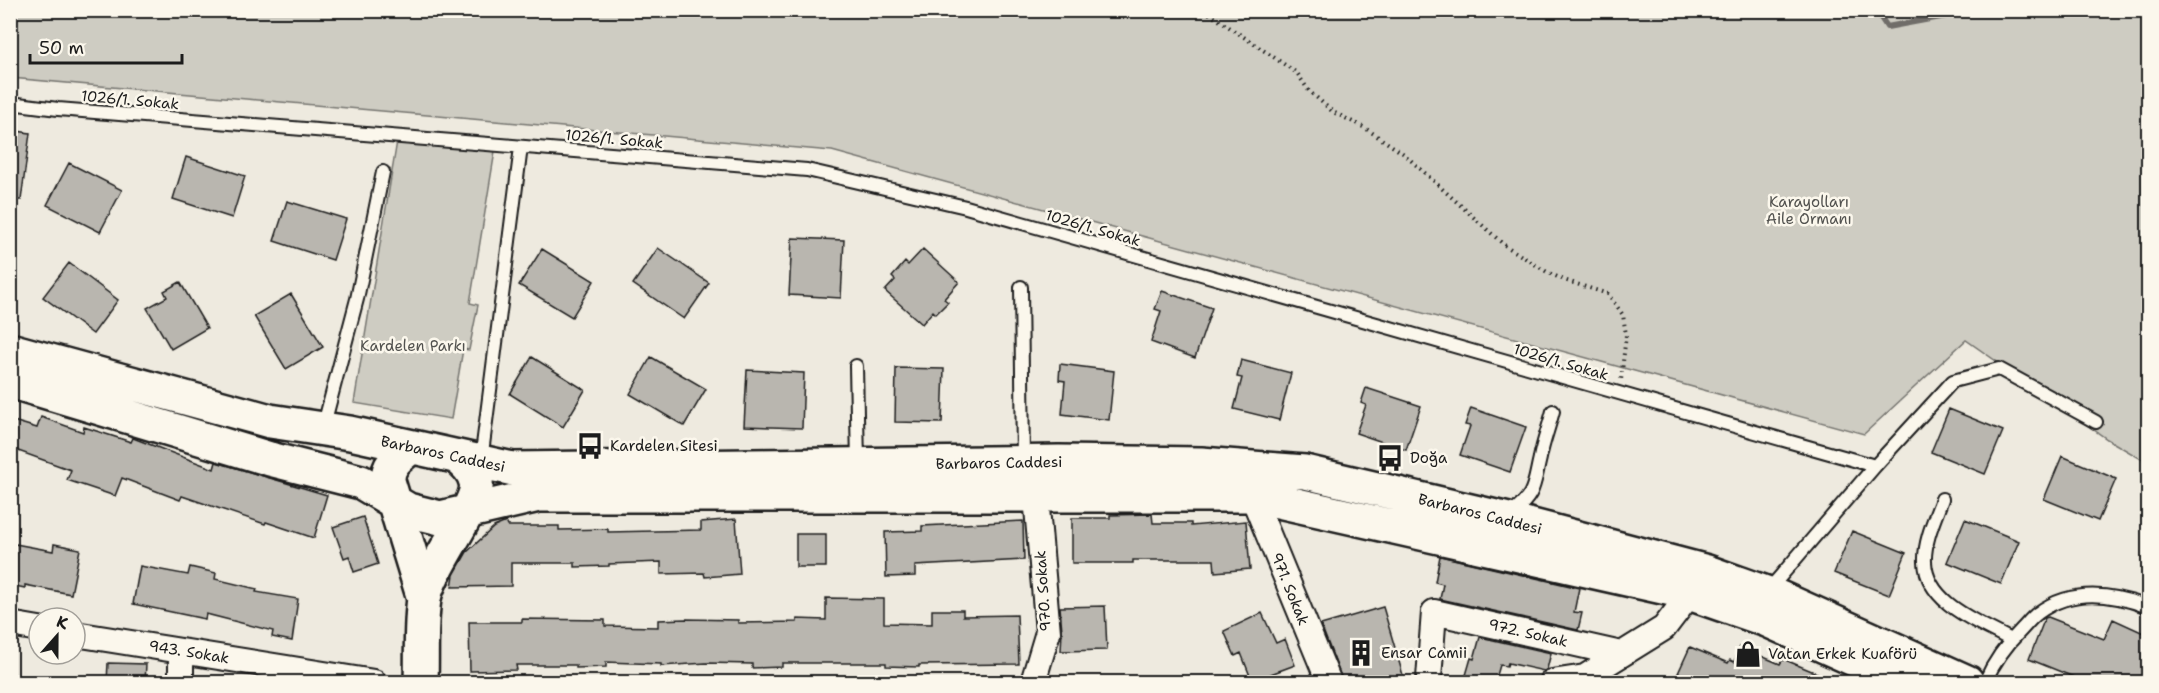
<svg xmlns="http://www.w3.org/2000/svg" width="2159" height="693" viewBox="0 0 2159 693" font-family="'Shantell Sans',sans-serif">
<style>
.green{fill:#ceccc2;stroke:#75746f;stroke-width:1.5}
.lines{fill:none;stroke-linecap:round;stroke-linejoin:round}
.stream{stroke:#6f6d69;stroke-width:6}
.building{fill:#b9b6af;stroke:#1c1c1c;stroke-width:1.5}
.lane-casing{stroke:#1c1c1c;stroke-width:16}
.street-casing{stroke:#1c1c1c;stroke-width:28}
.secondary-casing{stroke:#1c1c1c;stroke-width:38}
.path{stroke:#1c1c1c;stroke-width:4;stroke-dasharray:1.5 4.5;stroke-linecap:butt}
.lane{stroke:#fbf7ec;stroke-width:12}
.street{stroke:#fbf7ec;stroke-width:24}
.secondary{stroke:#fbf7ec;stroke-width:33}
.labels{text-anchor:middle;dominant-baseline:central;stroke-width:5;stroke-linejoin:round;paint-order:stroke}
.street-label{font-size:15px;fill:#1c1c1c;stroke:#fbf7ec}
.park-label{font-size:15px;fill:#51514e;stroke:#fbf7ec}
.poi-label{font-size:15px;fill:#1c1c1c;stroke:#fbf7ec;text-anchor:start}
</style>
<rect width="100%" height="100%" fill="#eeeadf"/>
<filter id="ink" filterUnits="userSpaceOnUse"><feTurbulence type="fractalNoise" baseFrequency=".0167" numOctaves="2"/><feDisplacementMap in="SourceGraphic" scale="12" xChannelSelector="R" yChannelSelector="G"/><feConvolveMatrix kernelMatrix="1 2 1 2 8 2 1 2 1" color-interpolation-filters="sRGB"/></filter>
<g filter="url(#ink)">
<path class="green" d="M 10,11 L 2148,11 L 2148,463 L 2107,439 L 1966,340 L 1864,434 L 832,151 L 11,78 Z
M 398,135 L 495,151 L 470,303 L 478,305 L 469,350 L 463,349 L 451,419 L 354,403 Z"/>
<g class="lines">
<path class="stream" d="M 1876,10 L 1887,27 L 1957,14 L 1987,10"/>
</g>
<path class="building" d="M 10,130 L 30,133 L 21,200 L 10,200 Z
M 186,157 L 245,176 L 232,218 L 173,199 Z
M 69,163 L 122,190 L 100,232 L 47,205 Z
M 287,201 L 346,219 L 333,260 L 274,241 Z
M 792,238 L 844,240 L 841,298 L 789,295 Z
M 658,248 L 709,283 L 684,319 L 633,284 Z
M 542,249 L 594,281 L 572,317 L 519,285 Z
M 923,249 L 959,282 L 944,299 L 948,302 L 936,314 L 933,311 L 922,324 L 885,291 L 895,280 L 892,277 L 905,262 L 908,265 Z
M 69,263 L 118,300 L 93,334 L 43,297 Z
M 180,282 L 207,328 L 171,349 L 147,308 L 167,297 L 164,291 Z
M 1162,291 L 1212,308 L 1195,358 L 1151,342 L 1161,311 L 1155,309 Z
M 291,294 L 323,347 L 286,369 L 254,316 Z
M 532,357 L 585,390 L 563,427 L 510,394 Z
M 651,357 L 706,389 L 684,426 L 630,394 Z
M 1241,360 L 1291,373 L 1279,420 L 1234,409 L 1242,378 L 1237,377 Z
M 1060,364 L 1114,371 L 1109,420 L 1062,414 L 1065,381 L 1059,380 Z
M 896,368 L 944,369 L 942,423 L 895,422 Z
M 747,370 L 804,373 L 802,428 L 744,426 Z
M 1366,388 L 1421,406 L 1406,450 L 1356,433 L 1366,405 L 1361,403 Z
M 1471,408 L 1526,427 L 1510,472 L 1460,455 L 1470,426 L 1465,425 Z
M 1949,409 L 2003,431 L 1985,474 L 1931,452 Z
M 41,417 L 83,432 L 84,427 L 131,442 L 133,438 L 214,469 L 216,462 L 327,495 L 314,538 L 266,522 L 265,524 L 182,496 L 180,500 L 122,478 L 115,496 L 67,480 L 71,470 L 10,448 L 10,420 L 37,428 Z
M 2062,456 L 2116,479 L 2098,521 L 2044,499 Z
M 1152,514 L 1153,523 L 1191,523 L 1191,526 L 1246,521 L 1250,569 L 1215,572 L 1214,560 L 1133,560 L 1133,563 L 1072,563 L 1072,518 L 1110,518 L 1110,515 Z
M 363,517 L 378,564 L 354,572 L 349,556 L 344,558 L 333,527 Z
M 736,519 L 740,574 L 705,577 L 704,573 L 661,574 L 661,562 L 609,564 L 609,566 L 575,567 L 575,563 L 511,563 L 511,586 L 452,587 L 454,575 L 467,552 L 494,527 L 506,522 L 508,526 L 559,526 L 559,530 L 608,529 L 608,532 L 701,530 L 701,522 Z
M 1965,519 L 2019,541 L 2001,584 L 1947,562 Z
M 1023,521 L 1024,560 L 915,566 L 915,576 L 886,577 L 885,532 L 922,531 L 922,526 Z
M 1852,531 L 1906,553 L 1889,595 L 1834,573 Z
M 796,534 L 826,534 L 826,567 L 796,567 Z
M 10,543 L 53,551 L 54,544 L 80,549 L 71,594 L 25,585 L 25,588 L 10,585 Z
M 1440,556 L 1579,588 L 1574,612 L 1582,613 L 1578,630 L 1440,599 L 1443,584 L 1435,582 Z
M 140,566 L 188,575 L 190,567 L 216,573 L 215,579 L 257,589 L 256,592 L 298,599 L 292,641 L 272,637 L 273,631 L 206,614 L 205,619 L 133,604 Z
M 826,598 L 884,599 L 884,623 L 932,624 L 932,610 L 963,610 L 963,616 L 1017,615 L 1019,664 L 919,665 L 919,667 L 886,666 L 886,663 L 782,663 L 782,667 L 752,668 L 752,664 L 706,663 L 661,666 L 661,664 L 606,662 L 606,667 L 576,668 L 576,665 L 516,665 L 517,670 L 470,671 L 469,622 L 522,622 L 522,619 L 605,620 L 605,626 L 658,627 L 658,620 L 686,619 L 738,620 L 738,623 L 797,622 L 797,619 L 826,620 Z
M 1105,606 L 1107,650 L 1061,651 L 1062,631 L 1060,607 Z
M 1383,607 L 1405,682 L 1343,682 L 1321,625 Z
M 1262,613 L 1276,643 L 1285,639 L 1295,665 L 1252,681 L 1241,653 L 1235,656 L 1224,631 Z
M 2048,617 L 2104,639 L 2113,619 L 2148,635 L 2148,682 L 2086,682 L 2029,659 L 2045,618 Z
M 1480,637 L 1551,653 L 1547,669 L 1544,671 L 1508,663 L 1507,666 L 1500,665 L 1495,682 L 1464,682 L 1471,658 L 1474,659 Z
M 1690,647 L 1728,663 L 1730,660 L 1734,662 L 1740,647 L 1780,664 L 1783,659 L 1838,682 L 1674,682 Z
M 108,663 L 146,664 L 145,682 L 107,682 Z"/>
<g class="lines">
<defs>
<path id="lane" d="M 10,103 L 58,109 L 807,170 L 966,207 L 1875,466
M 1021,287 L 1023,461
M 856,366 L 858,463
M 323,428 L 357,299 L 383,172
M 481,461 L 521,147
M 1942,499 C 1935,518 1924,541 1925,562 C 1927,604 1979,622 2011,640
M 1510,515 C 1536,494 1533,487 1540,458 C 1543,442 1549,427 1553,411
M 1767,592 L 1875,466 L 1953,381 L 1999,369 L 2096,422
M 1985,682 C 1994,661 2006,645 2022,629 C 2027,624 2032,617 2038,613 C 2072,588 2111,593 2148,607"/>
<path id="street" d="M 1252,495 L 1329,682
M 10,624 L 39,629
M 75,634 L 374,682
M 181,682 L 181,651
M 1033,682 L 1048,632 L 1036,497
M 1431,682 L 1429,678 L 1434,612 L 1621,654
M 1552,682 L 1585,677 L 1664,628 L 1699,582"/>
<path id="secondary" d="M 10,350 L 270,421 L 350,433 L 513,469 L 1059,462 L 1201,464 L 1305,472 L 1513,521 L 1707,572 L 1780,598 L 1967,682
M 10,381 L 270,459 L 361,482 L 408,510 L 440,518 L 539,495 L 1252,495 L 1689,593 L 1767,620 L 1905,682
M 411,447 C 399,457 387,464 388,481 L 424,599
M 421,682 C 422,655 420,626 424,599 C 429,567 481,504 476,482 C 473,470 466,463 457,457"/>
</defs>
<use href="#lane" class="lane-casing"/>
<use href="#street" class="street-casing"/>
<use href="#secondary" class="secondary-casing"/>
<path class="path" d="M 1204,10 L 1297,73 L 1309,91 L 1333,112 L 1365,128 L 1404,154 L 1503,244 L 1547,272 L 1564,280 L 1608,294 L 1623,315 L 1626,335 L 1621,380"/>
<use href="#lane" class="lane"/>
<use href="#street" class="street"/>
<use href="#secondary" class="secondary"/>
</g>
</g>
<defs>
<symbol id="bus-bare" viewBox="-9 -9 18 18"><path d="M-5-6H5V4H4V6H2V4H-2V6H-4V4H-5ZM-3.5-4V0h7V-4ZM-3.5 1.2v1.5H-2V1.2ZM2 1.2v1.5H3.5V1.2Z" fill="#1c1c1c" stroke="#fbf7ec" stroke-width="2.5" paint-order="stroke"/></symbol>
<symbol id="building-bare" viewBox="-9 -9 18 18"><path d="M-4-6H4V6H1V3H-1V6H-4ZM-2.5-4.3h1.7v1.8h-1.7ZM.8-4.3h1.7v1.8H.8ZM-2.5-1h1.7V.8h-1.7ZM.8-1h1.7V.8H.8Z" fill="#1c1c1c" stroke="#fbf7ec" stroke-width="2.5" paint-order="stroke"/></symbol>
<symbol id="shop-bare" viewBox="-9 -9 18 18"><path d="M-5-2.5h2.3a2.7 3.5 0 0 1 5.4 0H5L5.5 6h-11ZM-1.5-2.5h3a1.5 2.3 0 0 0-3 0Z" fill="#1c1c1c" stroke="#fbf7ec" stroke-width="2.5" paint-order="stroke"/></symbol>
</defs>
<g fill-rule="evenodd">
<use href="#bus-bare" x="571" y="427" width="38" height="38"/>
<use href="#bus-bare" x="1371" y="439" width="38" height="38"/>
<use href="#building-bare" x="1342" y="634" width="38" height="38"/>
<use href="#shop-bare" x="1729" y="635" width="38" height="38"/>
</g>
<g class="labels">
<g class="street-label">
<text transform="translate(130 100) rotate(5)">1026/1. Sokak</text>
<text transform="translate(614 139) rotate(5)">1026/1. Sokak</text>
<text transform="translate(1093 228) rotate(16)">1026/1. Sokak</text>
<text transform="translate(1561 362) rotate(16)">1026/1. Sokak</text>
<text transform="translate(443 454) rotate(12)">Barbaros Caddesi</text>
<text transform="translate(999 463) rotate(-1)">Barbaros Caddesi</text>
<text transform="translate(1480 514) rotate(14)">Barbaros Caddesi</text>
<text transform="translate(1290 589) rotate(68)">971. Sokak</text>
<text transform="translate(1043 591) rotate(-94)">970. Sokak</text>
<text transform="translate(1528 633) rotate(13)">972. Sokak</text>
<text transform="translate(189 652) rotate(9)">943. Sokak</text>
</g>
<g class="park-label">
<text x="1809" y="202">Karayolları<tspan x="1809" dy="17">Aile Ormanı</tspan></text>
<text x="413" y="346">Kardelen Parkı</text>
</g>
<g class="poi-label">
<text x="610" y="446">Kardelen Sitesi</text>
<text x="1410" y="458">Doğa</text>
<text x="1381" y="653">Ensar Camii</text>
<text x="1768" y="654">Vatan Erkek Kuaförü</text>
</g>
</g>
<rect width="2159" height="693" fill="none" stroke="#fbf7ec" stroke-width="36"/>
<rect x="18" y="18" width="2123" height="657" fill="none" stroke="#1c1c1c" stroke-width="2" filter="url(#ink)"/>
<g transform="translate(57 636) rotate(21)"><circle r="28" fill="#fbf7ec" stroke="#a29f99" stroke-width="1.5"/>
<path d="M0-4.5L10 22L0 15L-10 22Z" fill="#1c1c1c"/>
<text y="-9" font-size="16" font-weight="bold" text-anchor="middle" fill="#1c1c1c">K</text>
</g>
<path d="M30 54v9h152v-9" fill="none" stroke="#1c1c1c" stroke-width="3"/>
<text x="39" y="54" font-size="18" fill="#1c1c1c" stroke="#fbf7ec" stroke-width="4.5" paint-order="stroke">50 m</text>
</svg>
